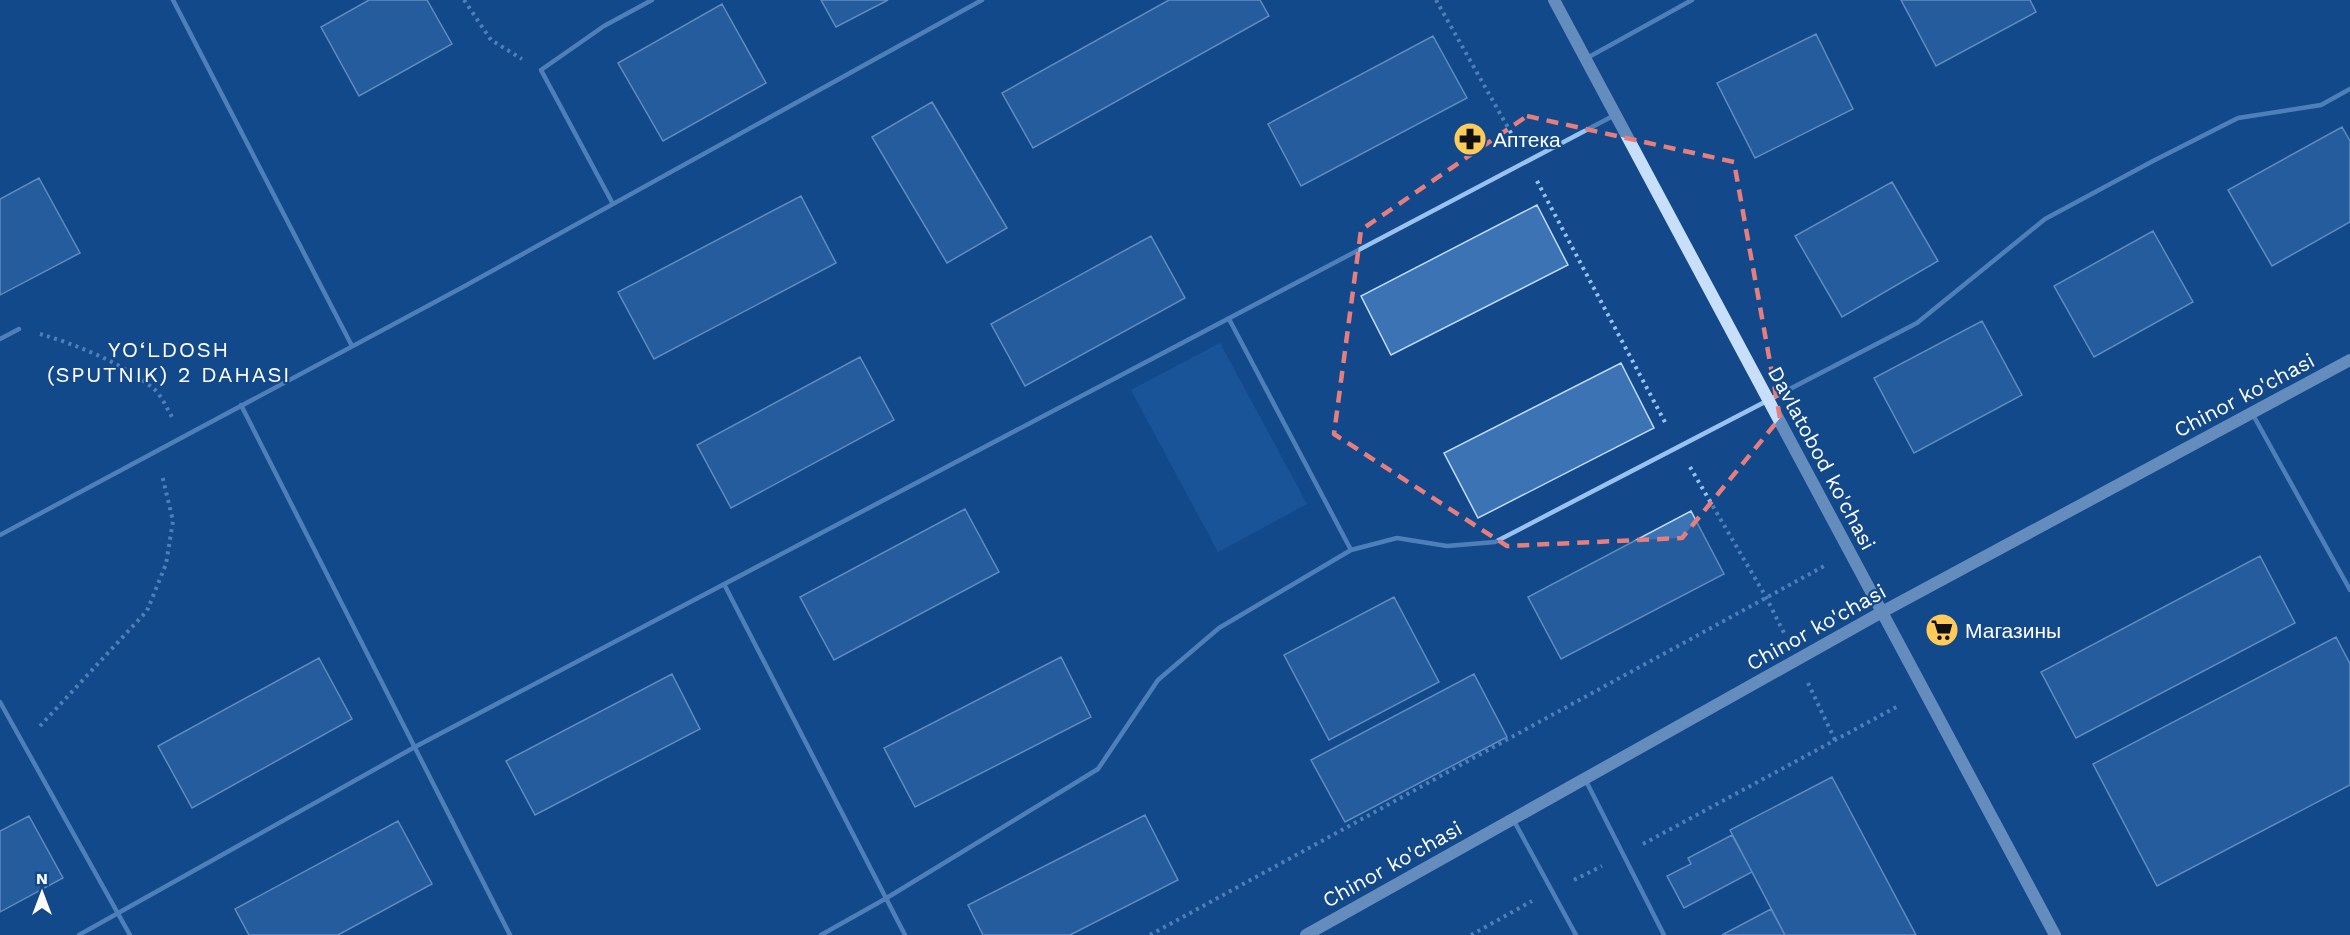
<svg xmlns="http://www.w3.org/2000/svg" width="2350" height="935" viewBox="0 0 2350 935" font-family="'Work Sans',sans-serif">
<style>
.park{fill:#2563a9}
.building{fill:#3b73b4;stroke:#c0dcfc;stroke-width:1.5}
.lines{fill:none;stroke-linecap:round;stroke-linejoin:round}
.path{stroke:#99c2f0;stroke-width:4;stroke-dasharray:3 4.5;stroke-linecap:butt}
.lane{stroke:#99c2f0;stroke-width:4.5}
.secondary{stroke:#c8dffb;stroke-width:12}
.marked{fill:none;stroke:#e67e7e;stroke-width:4.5;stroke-dasharray:12 8;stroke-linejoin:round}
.labels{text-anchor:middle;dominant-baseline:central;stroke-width:4.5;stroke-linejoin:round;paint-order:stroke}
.poi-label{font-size:21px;fill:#fff;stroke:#13498a;text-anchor:start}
.street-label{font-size:21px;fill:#fff;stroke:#13498a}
.neighbourhood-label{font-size:22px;letter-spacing:1.5px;fill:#fff;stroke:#13498a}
</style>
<rect width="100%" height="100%" fill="#13498a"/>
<path class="park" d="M 1220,343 L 1307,504 L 1218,552 L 1131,390 Z"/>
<path class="building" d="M 369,0 L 427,0 L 452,44 L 359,96 L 321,27 Z
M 821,0 L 888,0 L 836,27 Z
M 1169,0 L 1260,0 L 1269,16 L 1033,148 L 1002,93 Z
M 1901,0 L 2030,0 L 2036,12 L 1936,66 Z
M 722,4 L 766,83 L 663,141 L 618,63 Z
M 1816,34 L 1853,109 L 1755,158 L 1717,83 Z
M 1433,36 L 1467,98 L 1301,186 L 1268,124 Z
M 932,102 L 1007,228 L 947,263 L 872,137 Z
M 2342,127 L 2350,141 L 2350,222 L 2272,266 L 2228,190 Z
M 39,178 L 80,253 L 0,295 L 0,199 Z
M 1892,182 L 1938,261 L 1842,317 L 1795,236 Z
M 801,196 L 836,263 L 654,359 L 618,292 Z
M 1537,205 L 1568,265 L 1391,355 L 1361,296 Z
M 2153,231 L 2193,302 L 2094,357 L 2054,286 Z
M 1151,236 L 1185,298 L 1025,386 L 991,324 Z
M 1982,321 L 2022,395 L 1914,453 L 1874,378 Z
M 860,357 L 894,420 L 731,508 L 697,445 Z
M 1621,363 L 1654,428 L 1478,518 L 1444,453 Z
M 965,509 L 999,572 L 834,660 L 800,597 Z
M 1691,511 L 1724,574 L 1561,659 L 1528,597 Z
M 2260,556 L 2295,623 L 2076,738 L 2041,672 Z
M 1394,597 L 1439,682 L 1329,740 L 1284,655 Z
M 2336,637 L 2350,664 L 2350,785 L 2157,886 L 2093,764 Z
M 1061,657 L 1091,717 L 915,807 L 884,748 Z
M 319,658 L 352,719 L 192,808 L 158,746 Z
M 672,674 L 700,729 L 535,815 L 506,761 Z
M 1474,674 L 1507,737 L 1345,822 L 1311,760 Z
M 1832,777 L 1916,935 L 1785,935 L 1730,830 Z
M 1145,815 L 1178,880 L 1070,935 L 983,935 L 968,905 Z
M 29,816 L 63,878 L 0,912 L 0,831 Z
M 398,821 L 432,884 L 338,935 L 249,935 L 235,909 Z
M 1732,835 L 1752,872 L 1684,908 L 1667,876 L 1691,864 L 1688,858 Z
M 1771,909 L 1785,935 L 1722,935 Z"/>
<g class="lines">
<path class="path" d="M 464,0 L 491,40 L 522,59
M 1436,0 L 1515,140
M 1537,181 L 1667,426
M 40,334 C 78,345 124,364 154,389 C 162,396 167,409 172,417
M 1690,467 L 1766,597 L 1785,635
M 1808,683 L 1835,740
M 40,726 L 147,611 L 166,564 L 173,521 L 162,475
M 1643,844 L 1900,705
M 1574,880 L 1602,866
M 1150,935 L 1826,565
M 1471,935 L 1532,901"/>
<path class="lane" d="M 173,0 L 352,346
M 1587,58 L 1692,0
M 613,204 L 541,70 L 604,26 L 652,0
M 1229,319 L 1351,550
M 0,339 L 19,329
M 241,405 L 510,935
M 2252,413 L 2350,590
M 0,535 L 463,287 L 982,0
M 724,584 L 905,935
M 0,702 L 130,935
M 1585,779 L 1664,935
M 1514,821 L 1576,935
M 79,935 L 413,748 L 1613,116
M 821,935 L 885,899 L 1098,769 L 1158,680 L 1219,628 L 1351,550 L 1397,538 L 1447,546 L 1495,542 L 1917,323 L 2045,219 L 2153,161 L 2238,118 L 2321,105 L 2350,89"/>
<path class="secondary" d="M 1554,0 L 2055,935
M 1306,935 L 1882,612 L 2350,360"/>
</g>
<path d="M0 0H2350V935H0ZM 1527,116 L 1734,162 L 1780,418 L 1682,538 L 1507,546 L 1334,434 L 1361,230 Z" fill="#13498a" fill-opacity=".55" fill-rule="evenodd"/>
<path class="marked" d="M 1527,116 L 1734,162 L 1780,418 L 1682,538 L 1507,546 L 1334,434 L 1361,230 Z"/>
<defs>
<symbol id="pharmacy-disc" viewBox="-11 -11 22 22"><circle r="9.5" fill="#ffcc59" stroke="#13498a"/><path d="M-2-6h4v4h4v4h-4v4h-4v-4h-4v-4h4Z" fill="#111"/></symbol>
<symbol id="supermarket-disc" viewBox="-11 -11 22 22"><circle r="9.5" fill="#ffcc59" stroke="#13498a"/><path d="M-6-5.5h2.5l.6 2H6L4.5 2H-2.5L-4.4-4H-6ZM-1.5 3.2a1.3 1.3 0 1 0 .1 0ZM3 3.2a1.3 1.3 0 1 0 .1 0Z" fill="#111"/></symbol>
</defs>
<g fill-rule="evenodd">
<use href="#pharmacy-disc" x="1451" y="120" width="38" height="38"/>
<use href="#supermarket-disc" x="1923" y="611" width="38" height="38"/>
</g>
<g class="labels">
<g class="poi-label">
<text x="1493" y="139">Аптека</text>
<text x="1965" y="630">Магазины</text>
</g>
<g class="street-label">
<text transform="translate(2244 395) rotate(-28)">Chinor ko'chasi</text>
<text transform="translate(1822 458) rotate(62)">Davlatobod ko'chasi</text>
<text transform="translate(1816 627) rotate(-29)">Chinor ko'chasi</text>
<text transform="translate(1392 864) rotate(-29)">Chinor ko'chasi</text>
</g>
<g class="neighbourhood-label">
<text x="169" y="349">YO‘LDOSH<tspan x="169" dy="25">(SPUTNIK) 2 DAHASI</tspan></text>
</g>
</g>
<g transform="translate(42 893)" stroke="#13498a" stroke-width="4.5" paint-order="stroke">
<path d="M0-4.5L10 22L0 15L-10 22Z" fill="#ffffff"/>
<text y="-9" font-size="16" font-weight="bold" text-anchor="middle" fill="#ffffff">N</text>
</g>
</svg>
